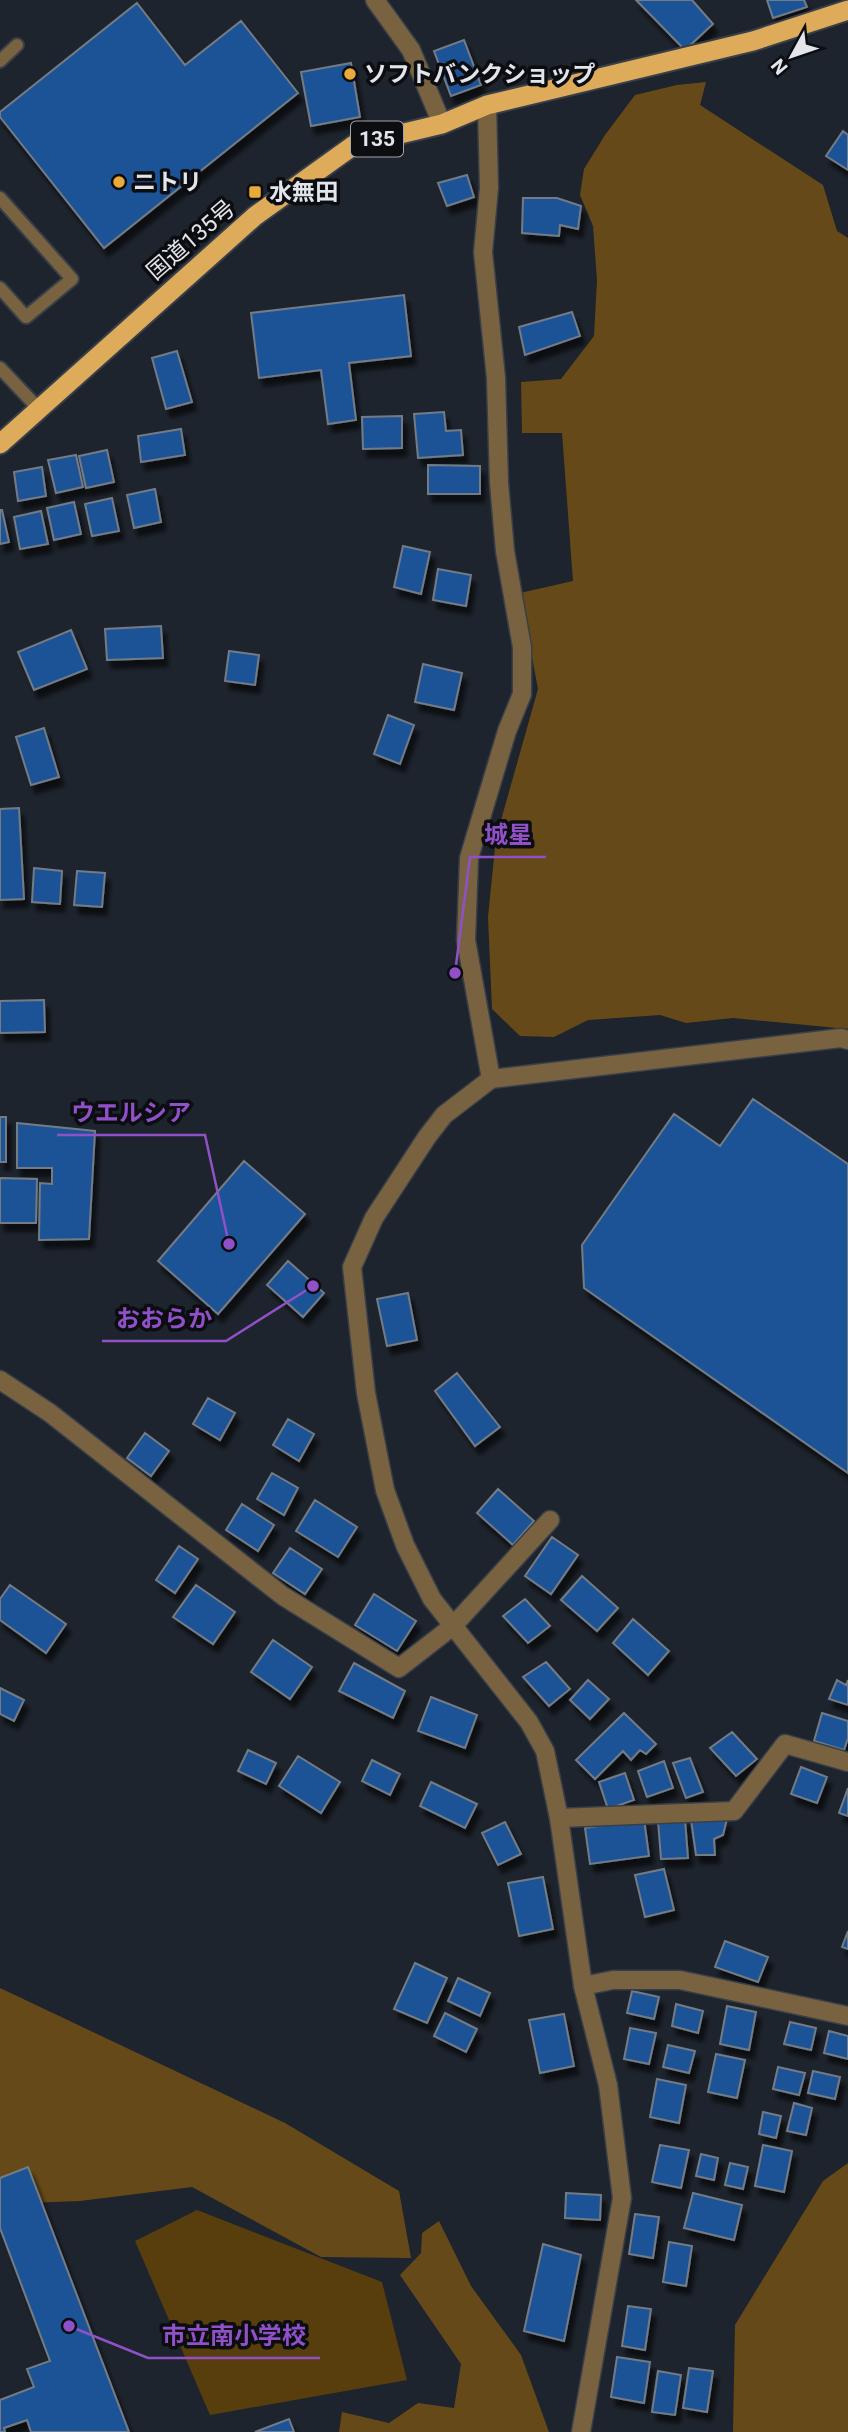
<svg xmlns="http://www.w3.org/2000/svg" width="848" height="2432" viewBox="0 0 848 2432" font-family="Roboto,'Noto Sans JP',sans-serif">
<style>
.green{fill:#593e0d}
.forest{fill:#664918}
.building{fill:#1c5397;stroke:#737b85;stroke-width:2;filter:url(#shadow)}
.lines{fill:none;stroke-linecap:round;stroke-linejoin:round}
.service-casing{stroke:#393f48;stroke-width:16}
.minor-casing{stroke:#393f48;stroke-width:21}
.tertiary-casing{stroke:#393f48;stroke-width:21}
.trunk-casing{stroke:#393f48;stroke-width:23}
.service{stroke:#786240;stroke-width:12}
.minor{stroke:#786240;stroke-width:18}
.tertiary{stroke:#786240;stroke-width:18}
.trunk{stroke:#deab5a;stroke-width:19}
.poi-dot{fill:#eaaa39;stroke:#0b0d11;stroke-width:2.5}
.labels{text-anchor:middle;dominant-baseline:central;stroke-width:7;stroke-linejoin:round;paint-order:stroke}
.shield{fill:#0b0d11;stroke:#a2a5aa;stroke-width:2}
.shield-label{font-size:21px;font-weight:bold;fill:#e2e6ec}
.poi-label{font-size:23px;font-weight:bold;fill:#e2e6ec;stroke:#0b0d11;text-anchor:start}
.street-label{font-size:23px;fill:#e2e6ec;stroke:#0b0d11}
.leader{fill:none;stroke:#9051c8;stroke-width:2.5}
.callout-dot{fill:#9051c8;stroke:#0b0d11;stroke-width:2.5}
.callout-label{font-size:24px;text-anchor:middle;font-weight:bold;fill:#9051c8;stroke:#0b0d11;stroke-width:7;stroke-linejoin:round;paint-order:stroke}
</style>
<defs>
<filter id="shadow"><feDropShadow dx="4.5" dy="8" stdDeviation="2" flood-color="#0009"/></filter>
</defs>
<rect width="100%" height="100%" fill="#1e242d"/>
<path class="green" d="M 197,2210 L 382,2282 L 407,2380 L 210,2415 L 135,2241 Z"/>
<path class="forest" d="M 706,82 L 700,105 L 823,185 L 837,231 L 848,238 L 848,1029 L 733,1018 L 686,1023 L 660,1015 L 588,1020 L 554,1037 L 520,1036 L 492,1009 L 488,917 L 496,838 L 538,689 L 520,593 L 573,581 L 562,433 L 522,433 L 521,382 L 561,379 L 594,336 L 597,280 L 593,226 L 580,195 L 584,169 L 605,135 L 635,95 L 677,85 Z
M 0,1988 L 285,2123 L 399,2191 L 411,2258 L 321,2257 L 192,2187 L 80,2201 L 0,2204 Z
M 848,2163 L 848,2432 L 733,2432 L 735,2325 L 823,2181 Z
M 439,2221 L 471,2286 L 521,2355 L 549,2432 L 339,2432 L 342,2412 L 389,2423 L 418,2403 L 454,2408 L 461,2364 L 400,2275 L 421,2253 L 422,2233 Z"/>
<path class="building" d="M 636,0 L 692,0 L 713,24 L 685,50 Z
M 767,0 L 804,0 L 807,7 L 773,18 Z
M 137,3 L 185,65 L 241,21 L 298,93 L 104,248 L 0,117 L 0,112 Z
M 464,40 L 481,85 L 451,96 L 434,51 Z
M 351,63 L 360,117 L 311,126 L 301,72 Z
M 843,131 L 848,135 L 848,170 L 826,156 Z
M 467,175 L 474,197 L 447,206 L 438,183 Z
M 523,198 L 557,198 L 581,206 L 578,229 L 560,225 L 559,236 L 522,233 Z
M 404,295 L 411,356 L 349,363 L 356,420 L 328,424 L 321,370 L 259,378 L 251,313 Z
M 572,312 L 580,336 L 525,355 L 519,327 Z
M 177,351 L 192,402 L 166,409 L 152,358 Z
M 444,412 L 446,431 L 461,430 L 463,455 L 418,458 L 414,414 Z
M 402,416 L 402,448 L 363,449 L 362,417 Z
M 181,429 L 185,455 L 141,462 L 138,436 Z
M 107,450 L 114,482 L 86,488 L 79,456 Z
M 76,455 L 83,487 L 56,493 L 48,460 Z
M 428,465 L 480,466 L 480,494 L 428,494 Z
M 42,467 L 46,496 L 18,501 L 14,472 Z
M 155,489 L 161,522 L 134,528 L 127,495 Z
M 112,498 L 119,531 L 92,536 L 85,504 Z
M 74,502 L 81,534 L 54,540 L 47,508 Z
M 0,510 L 2,510 L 9,542 L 0,544 Z
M 41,511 L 48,544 L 20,549 L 14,517 Z
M 403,546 L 430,552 L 421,594 L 394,587 Z
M 438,569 L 471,575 L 466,606 L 433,600 Z
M 161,626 L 163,658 L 107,660 L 105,629 Z
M 71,630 L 87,669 L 34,690 L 18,652 Z
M 229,651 L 259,655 L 255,685 L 225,681 Z
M 423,664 L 462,673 L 454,710 L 415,702 Z
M 388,715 L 414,725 L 400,764 L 374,754 Z
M 44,728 L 59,777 L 31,785 L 16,737 Z
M 19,808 L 24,899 L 0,900 L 0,809 Z
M 34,868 L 62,871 L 60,904 L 32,902 Z
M 77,871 L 105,873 L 102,907 L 74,905 Z
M 44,1000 L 45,1032 L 0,1033 L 0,1001 Z
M 753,1099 L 848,1164 L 848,1473 L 584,1288 L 582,1245 L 674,1114 L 720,1146 Z
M 0,1117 L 6,1117 L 6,1162 L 0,1162 Z
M 17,1123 L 95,1131 L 89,1239 L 39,1240 L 40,1183 L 52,1184 L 52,1168 L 17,1168 Z
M 244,1161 L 305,1214 L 218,1314 L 158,1261 Z
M 0,1178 L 37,1179 L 36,1223 L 0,1223 Z
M 288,1261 L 324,1293 L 303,1317 L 267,1285 Z
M 408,1293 L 417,1340 L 387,1346 L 377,1299 Z
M 457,1373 L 500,1427 L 475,1446 L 435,1391 Z
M 208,1398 L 235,1413 L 220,1440 L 193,1424 Z
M 288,1419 L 314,1434 L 299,1461 L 273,1445 Z
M 145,1433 L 169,1451 L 151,1476 L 127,1458 Z
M 272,1473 L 298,1488 L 284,1515 L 257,1499 Z
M 498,1489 L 534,1521 L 513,1545 L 477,1513 Z
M 315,1500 L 357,1527 L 338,1557 L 296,1531 Z
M 242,1504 L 274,1525 L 258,1551 L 226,1530 Z
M 552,1537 L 578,1555 L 551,1594 L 525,1576 Z
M 179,1546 L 198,1559 L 175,1593 L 156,1580 Z
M 290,1548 L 322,1569 L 305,1594 L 273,1573 Z
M 582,1576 L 618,1608 L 597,1631 L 561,1600 Z
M 10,1585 L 66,1624 L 46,1653 L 0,1620 L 0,1599 Z
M 196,1585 L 235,1612 L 213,1644 L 173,1617 Z
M 374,1594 L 416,1621 L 397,1651 L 355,1625 Z
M 525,1599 L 550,1626 L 528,1643 L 503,1616 Z
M 633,1619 L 669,1651 L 648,1675 L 613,1643 Z
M 273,1640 L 312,1667 L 290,1699 L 251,1672 Z
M 546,1662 L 570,1689 L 549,1706 L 523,1677 Z
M 354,1663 L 405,1691 L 393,1718 L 339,1691 Z
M 588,1680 L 609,1699 L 590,1719 L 570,1700 Z
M 837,1680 L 846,1685 L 848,1680 L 848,1705 L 829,1699 Z
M 0,1688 L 24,1700 L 14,1721 L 0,1714 Z
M 431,1697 L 477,1715 L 465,1748 L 418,1731 Z
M 624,1713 L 656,1744 L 646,1754 L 640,1750 L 631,1760 L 623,1751 L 595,1779 L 576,1760 Z
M 822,1713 L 848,1721 L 848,1738 L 844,1750 L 814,1741 Z
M 732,1732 L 757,1759 L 736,1776 L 710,1748 Z
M 248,1750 L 276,1763 L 266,1784 L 238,1771 Z
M 298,1756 L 340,1782 L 321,1813 L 279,1786 Z
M 690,1758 L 703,1792 L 686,1798 L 673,1763 Z
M 372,1760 L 400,1774 L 390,1795 L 362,1781 Z
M 664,1761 L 673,1788 L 647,1797 L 638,1771 Z
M 801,1767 L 827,1777 L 817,1803 L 791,1794 Z
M 625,1773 L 634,1800 L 608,1809 L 599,1782 Z
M 431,1782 L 477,1804 L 465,1828 L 420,1806 Z
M 848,1788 L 848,1816 L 839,1813 Z
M 644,1819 L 649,1856 L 590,1864 L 585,1828 Z
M 685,1819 L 688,1858 L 661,1859 L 658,1821 Z
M 727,1819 L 723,1835 L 714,1839 L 715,1855 L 696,1855 L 691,1820 Z
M 505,1822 L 521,1854 L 498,1865 L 482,1833 Z
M 664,1869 L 674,1910 L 645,1917 L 635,1875 Z
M 543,1877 L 553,1929 L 519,1936 L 508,1883 Z
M 848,1931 L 848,1949 L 842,1947 Z
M 725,1941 L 768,1957 L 758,1982 L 715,1967 Z
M 415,1963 L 447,1978 L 427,2023 L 394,2009 Z
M 458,1978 L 490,1993 L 480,2016 L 448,2001 Z
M 632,1991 L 659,1997 L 654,2019 L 627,2013 Z
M 676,2004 L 703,2011 L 698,2033 L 672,2026 Z
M 727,2006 L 756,2012 L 749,2050 L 720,2044 Z
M 445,2013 L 477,2029 L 466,2052 L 434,2036 Z
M 564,2014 L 574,2066 L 540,2073 L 529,2020 Z
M 790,2022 L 816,2028 L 811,2050 L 784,2044 Z
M 630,2028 L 656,2033 L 649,2064 L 624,2059 Z
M 829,2031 L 848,2036 L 848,2059 L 824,2053 Z
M 668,2045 L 695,2051 L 689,2073 L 663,2067 Z
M 716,2054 L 745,2060 L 737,2098 L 708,2092 Z
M 778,2067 L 805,2073 L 799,2095 L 773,2089 Z
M 813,2071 L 840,2077 L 835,2099 L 808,2093 Z
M 657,2079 L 686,2085 L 679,2123 L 650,2117 Z
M 794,2103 L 812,2108 L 806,2135 L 787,2131 Z
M 763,2112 L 781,2116 L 776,2138 L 759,2134 Z
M 660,2145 L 689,2150 L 681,2188 L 652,2182 Z
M 763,2145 L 792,2151 L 784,2192 L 755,2186 Z
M 701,2154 L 718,2158 L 714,2180 L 696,2176 Z
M 730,2163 L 748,2167 L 743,2189 L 725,2185 Z
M 28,2167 L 129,2432 L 31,2432 L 27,2420 L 4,2428 L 5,2432 L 0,2432 L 0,2400 L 34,2387 L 27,2369 L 50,2361 L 0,2228 L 0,2178 Z
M 566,2193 L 601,2195 L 600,2220 L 565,2218 Z
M 693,2193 L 742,2205 L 734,2240 L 684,2228 Z
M 635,2214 L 659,2217 L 653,2258 L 629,2254 Z
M 669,2242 L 692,2246 L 686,2286 L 663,2282 Z
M 543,2244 L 581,2255 L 564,2341 L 524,2331 Z
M 628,2306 L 651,2309 L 645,2350 L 622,2346 Z
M 617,2357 L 650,2362 L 644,2403 L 611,2397 Z
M 689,2368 L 713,2371 L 707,2412 L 683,2408 Z
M 658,2371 L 681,2375 L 675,2415 L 652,2412 Z
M 289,2419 L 294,2432 L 255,2432 Z"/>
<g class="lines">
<defs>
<path id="service" d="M 0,61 L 17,45
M 0,198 L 72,279 L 26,317 L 0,288
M 0,368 L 38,408"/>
<path id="minor" d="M 375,0 L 411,50 L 442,124
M 0,1380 L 50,1413 L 283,1596 L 399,1668 L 453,1626 L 550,1520
M 559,1818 L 734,1811 L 785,1744 L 848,1762
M 583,1986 L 613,1980 L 680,1980 L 848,2016"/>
<path id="tertiary" d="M 487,105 L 489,188 L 483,252 L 496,378 L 499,483 L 505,551 L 522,647 L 522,694 L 507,731 L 469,858 L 466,940 L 491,1079
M 581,2432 L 622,2198 L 608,2085 L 583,1986 L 559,1818 L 545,1751 L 529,1722 L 432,1599 L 405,1545 L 385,1490 L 366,1393 L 352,1267 L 374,1218 L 427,1137 L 444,1115 L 491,1079 L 841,1038 L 848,1040"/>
<path id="trunk" d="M 0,444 L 255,216 L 354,145 L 442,124 L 487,105 L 753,41 L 848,10"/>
</defs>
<use href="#service" class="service-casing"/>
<use href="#minor" class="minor-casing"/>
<use href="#tertiary" class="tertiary-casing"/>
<use href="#trunk" class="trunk-casing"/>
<use href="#service" class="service"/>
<use href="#minor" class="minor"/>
<use href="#tertiary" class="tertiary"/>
<use href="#trunk" class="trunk"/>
</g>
<g class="poi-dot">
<circle cx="350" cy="74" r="7"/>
<circle cx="119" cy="182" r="7"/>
<rect x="248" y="185" width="14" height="14" rx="3.5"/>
</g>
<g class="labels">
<rect class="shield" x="351" y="121.5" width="52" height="35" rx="5"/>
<g class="shield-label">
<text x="377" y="139">135</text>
</g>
<g class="poi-label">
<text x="364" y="74">ソフトバンクショップ</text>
<text x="133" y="182">ニトリ</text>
<text x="269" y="192">水無田</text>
</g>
<g class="street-label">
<text transform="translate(191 240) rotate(-41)">国道135号</text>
</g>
</g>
<path class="leader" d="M455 973L470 857H546M229 1244L205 1135H57M313 1286L226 1341H102M69 2326L148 2358H320"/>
<g class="callout-dot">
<circle cx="455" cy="973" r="7"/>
<circle cx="229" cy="1244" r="7"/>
<circle cx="313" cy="1286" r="7"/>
<circle cx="69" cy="2326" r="7"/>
</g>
<g class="callout-label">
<text x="508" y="843">城星</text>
<text x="131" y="1121">ウエルシア</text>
<text x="164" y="1327">おおらか</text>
<text x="234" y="2344">市立南小学校</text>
</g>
<g transform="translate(792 56) rotate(230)" stroke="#0b0d11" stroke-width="5" paint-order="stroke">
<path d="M0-5L12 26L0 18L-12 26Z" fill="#e2e6ec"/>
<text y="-10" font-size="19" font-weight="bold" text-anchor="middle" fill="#e2e6ec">N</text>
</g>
</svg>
